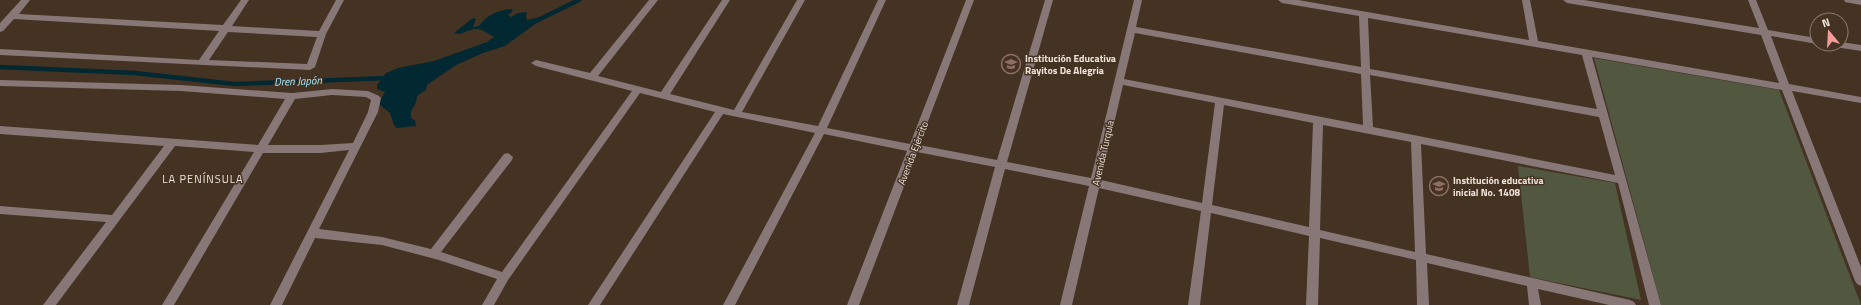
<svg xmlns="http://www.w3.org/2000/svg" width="1861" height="305" viewBox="0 0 1861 305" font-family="'Titillium Web',sans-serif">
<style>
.green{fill:#52573f}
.water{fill:#022932}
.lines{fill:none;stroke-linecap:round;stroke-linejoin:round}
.stream{stroke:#022932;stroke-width:4.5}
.minor{fill:#877777;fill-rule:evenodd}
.labels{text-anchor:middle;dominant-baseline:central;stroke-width:3;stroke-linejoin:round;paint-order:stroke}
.poi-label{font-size:10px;font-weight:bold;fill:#efe3da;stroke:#443223;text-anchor:start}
.street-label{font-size:10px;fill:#efe3da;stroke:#443223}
.water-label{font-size:11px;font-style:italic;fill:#a3e8fd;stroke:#443223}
.neighbourhood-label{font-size:11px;letter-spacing:1px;fill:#efe3da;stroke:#443223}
</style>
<rect width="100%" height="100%" fill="#443223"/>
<path class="green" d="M 1594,58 L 1779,90 L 1861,305 L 1661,305 Z
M 1518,166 L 1615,183 L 1641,300 L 1530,277 Z"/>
<path class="water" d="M 510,9 L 513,10 L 512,12 L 508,15 L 511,17 L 518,13 L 527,12 L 526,16 L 527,20 L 540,17 L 538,22 L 505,46 L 483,53 L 456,65 L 427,85 L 426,90 L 418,95 C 416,98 417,101 415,104 C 412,111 409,111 412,119 L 415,120 L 416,126 L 397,128 L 394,125 L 390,113 L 380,105 L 380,101 L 385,92 L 377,89 L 377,85 L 386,73 L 398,68 L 434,61 L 487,42 L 494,37 C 488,34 483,29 476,29 C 468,29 462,36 454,33 L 473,18 L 476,19 L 473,27 L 479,26 C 487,15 496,11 510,9 Z"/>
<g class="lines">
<path class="stream" d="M 534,22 L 579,0
M 0,67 L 135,73 L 235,84 L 387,78"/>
<path class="minor" d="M 21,0 L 30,0 L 19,14 L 223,25 L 241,0 L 249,0 L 232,26 L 319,31 L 336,0 L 344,0 L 326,34 L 315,67 L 310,70 L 0,55 L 0,49 L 199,60 L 219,31 L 14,19 L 3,31 L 0,32 L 0,23 ZM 228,32 L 317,37 L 307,64 L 209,60 Z
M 649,0 L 658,0 L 598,76 L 661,92 L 722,0 L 730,0 L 670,94 L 734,110 L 797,0 L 805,0 L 742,112 L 818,126 L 878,0 L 886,0 L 827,128 L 910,144 L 966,0 L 974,0 L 919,145 L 997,160 L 1045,0 L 1053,0 L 1007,162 L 1091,178 L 1134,0 L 1142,0 L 1136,27 L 1361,67 L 1359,16 L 1282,3 L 1278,0 L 1298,0 L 1529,40 L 1522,0 L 1530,0 L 1538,41 L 1779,83 L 1761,35 L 1567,3 L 1563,0 L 1584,0 L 1759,28 L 1748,0 L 1756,0 L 1768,30 L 1817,38 L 1817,44 L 1771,36 L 1789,84 L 1861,97 L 1861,103 L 1792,91 L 1861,267 L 1861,286 L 1857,284 L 1855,281 L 1782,90 L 1592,57 L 1661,305 L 1649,305 L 1618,183 L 1421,144 L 1426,254 L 1630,300 L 1634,302 L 1636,305 L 1609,305 L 1538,289 L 1541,305 L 1529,305 L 1527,286 L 1427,263 L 1429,305 L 1417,305 L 1416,260 L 1320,238 L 1318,305 L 1306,305 L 1309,236 L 1211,213 L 1200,305 L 1188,305 L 1201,211 L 1099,188 L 1072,305 L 1060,305 L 1089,186 L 1005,169 L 969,305 L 957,305 L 995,167 L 917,152 L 859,305 L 847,305 L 907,151 L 824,134 L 735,305 L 723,305 L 815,133 L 723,114 L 600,305 L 588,305 L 715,112 L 640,93 L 508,280 L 494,305 L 482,305 L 497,279 L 439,260 L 382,245 L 315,238 L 282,305 L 270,305 L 349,150 L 321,153 L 263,153 L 174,305 L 162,305 L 254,152 L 175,146 L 56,305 L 43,305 L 106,222 L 0,214 L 0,206 L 112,215 L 164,146 L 0,134 L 0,126 L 258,145 L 285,99 L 181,91 L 0,86 L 0,80 L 181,85 L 292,93 L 332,89 L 368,91 L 379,96 L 381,98 L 378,112 L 319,229 L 382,237 L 431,249 L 504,154 L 508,153 L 513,157 L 512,160 L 441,252 L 502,272 L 632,91 L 536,66 L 531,63 L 536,60 L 590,73 ZM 1368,18 L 1582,55 L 1597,109 L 1370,69 ZM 1135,33 L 1361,74 L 1363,125 L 1124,79 ZM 1370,75 L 1599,117 L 1615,175 L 1373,127 ZM 1123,85 L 1215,103 L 1202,203 L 1101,180 ZM 332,95 L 366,97 L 371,100 L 368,112 L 353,143 L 321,145 L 268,145 L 295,99 ZM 1224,105 L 1313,123 L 1309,227 L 1212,205 ZM 1323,125 L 1411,142 L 1415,252 L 1320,230 Z
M 1844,0 L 1861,0 L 1861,5 L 1845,2 Z
M 1841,42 L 1861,45 L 1861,51 L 1835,47 L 1830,44 L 1841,44 Z"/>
</g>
<defs>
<symbol id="school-ring" viewBox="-11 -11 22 22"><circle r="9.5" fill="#443223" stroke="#8d6e63" stroke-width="1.5"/><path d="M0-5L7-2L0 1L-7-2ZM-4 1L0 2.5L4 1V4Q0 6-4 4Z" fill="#8d6e63"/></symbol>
</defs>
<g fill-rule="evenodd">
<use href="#school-ring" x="1000" y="53" width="22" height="22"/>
<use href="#school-ring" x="1428" y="175" width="22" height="22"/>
</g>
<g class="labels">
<g class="poi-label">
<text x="1025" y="58">Institución Educativa<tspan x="1025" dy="12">Rayitos De Alegria</tspan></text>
<text x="1453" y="180">Institución educativa<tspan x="1453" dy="12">inicial No. 1408</tspan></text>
</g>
<g class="street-label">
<text transform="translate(913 153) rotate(-69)">Avenida Ejército</text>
<text transform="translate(1103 153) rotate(-77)">Avenida Turquía</text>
</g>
<g class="water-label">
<text transform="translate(298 81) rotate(-2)">Dren Japón</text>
</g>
<g class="neighbourhood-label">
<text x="203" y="179">LA PENÍNSULA</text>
</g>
</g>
<g transform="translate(1829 32) rotate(342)"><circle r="19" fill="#443223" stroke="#88796c"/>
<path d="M0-3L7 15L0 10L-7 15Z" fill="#f59b9a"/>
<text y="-6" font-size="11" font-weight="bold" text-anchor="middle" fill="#efe3da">N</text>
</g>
</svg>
